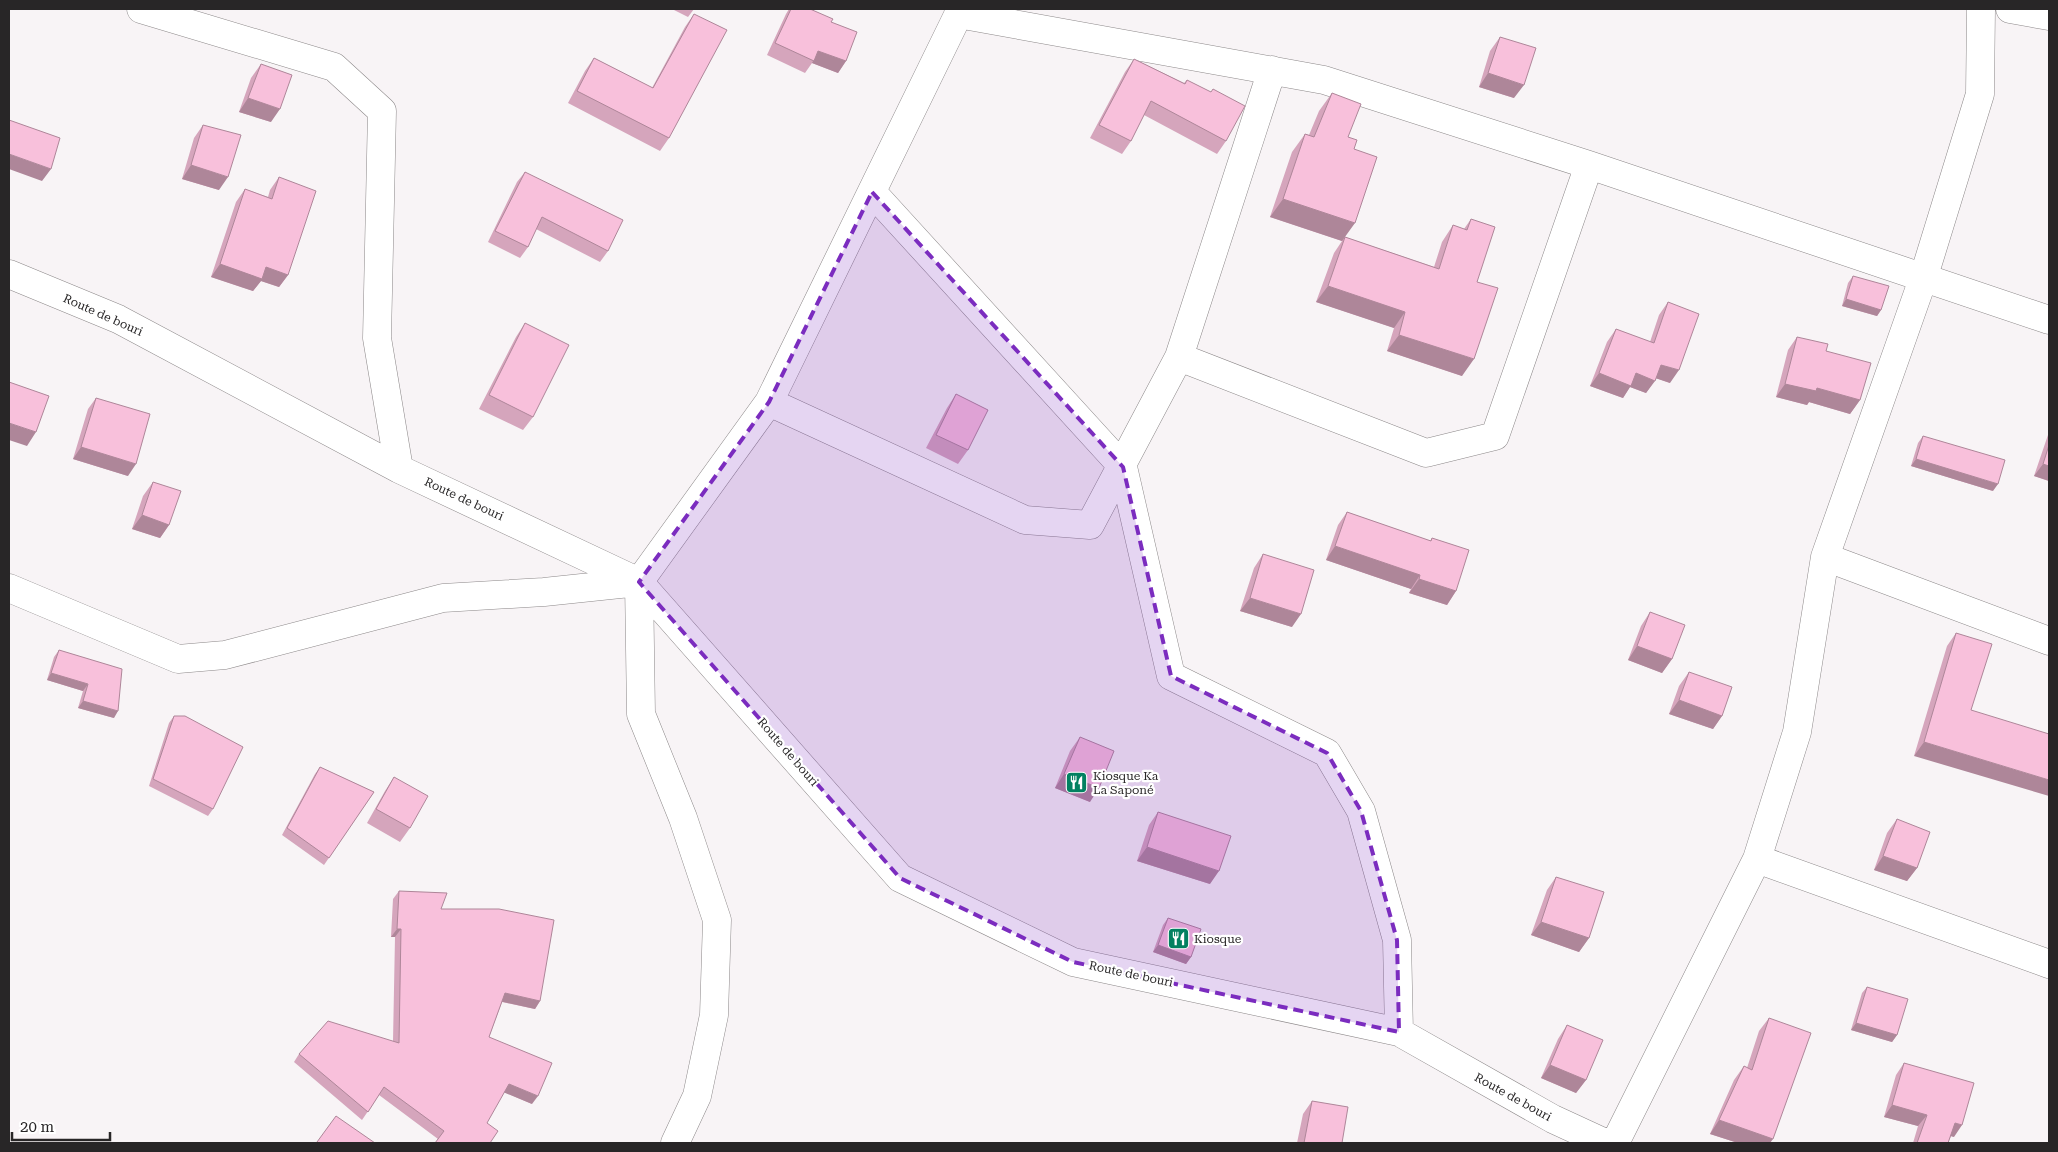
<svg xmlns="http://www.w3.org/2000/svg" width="2058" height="1152" viewBox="0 0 2058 1152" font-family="'Roboto Serif',serif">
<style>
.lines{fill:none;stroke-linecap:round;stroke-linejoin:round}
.minor-casing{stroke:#8c8889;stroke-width:29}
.minor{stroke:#fff;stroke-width:28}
.wall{fill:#d5a5bc}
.shaded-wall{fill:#ae8699}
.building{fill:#f8c0db;stroke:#ae8699}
.marked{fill:#7b2cbf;fill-opacity:0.2;stroke:#7b2cbf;stroke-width:4;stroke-dasharray:10 6;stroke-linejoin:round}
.labels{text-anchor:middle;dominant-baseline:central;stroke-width:4.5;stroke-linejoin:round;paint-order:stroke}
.street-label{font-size:12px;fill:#282627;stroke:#fff}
.poi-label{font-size:12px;fill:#282627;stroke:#fff;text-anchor:start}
</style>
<rect width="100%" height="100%" fill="#f8f4f6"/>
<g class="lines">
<defs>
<path id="minor" d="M 141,9 L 334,67 L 382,111 L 377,338 L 399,469
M 2010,9 L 2049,16
M 958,14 L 1324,80 L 1589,165 L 2049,320
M 872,192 L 1123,467 L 1171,676 L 1327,753 L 1361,811 L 1397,940 L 1399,1032
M 9,274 L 118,319 L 399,469 L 639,582 L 900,878 L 1073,962 L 1399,1032 L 1553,1119 L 1605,1143
M 1179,357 L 1272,70
M 769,402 L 1025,520 L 1090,525 L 1179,357 L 1426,453 L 1495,436 L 1589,165
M 1825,557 L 2049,641
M 9,588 L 178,659 L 225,655 L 443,598 L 544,592 L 639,582
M 1757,859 L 2049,964
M 675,1143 L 697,1096 L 714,1015 L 717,920 L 683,818 L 641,714 L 639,582 L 769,402 L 961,9
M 1615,1143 L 1757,859 L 1797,732 L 1825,557 L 1923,279 L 1980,94 L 1981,9"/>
</defs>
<use href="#minor" class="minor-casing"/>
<use href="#minor" class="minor"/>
</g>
<path class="wall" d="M 672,9 L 694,9 L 688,17 Z
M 789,9 L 831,22 L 846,61 L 838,73 L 812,63 L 805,73 L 767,55 L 786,14 Z
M 694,14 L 669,138 L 660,151 L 568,103 L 585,71 L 594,58 L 652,88 L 685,27 Z
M 1500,37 L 1514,98 L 1479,87 L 1490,51 Z
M 1134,59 L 1184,83 L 1187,80 L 1226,141 L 1217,154 L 1144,115 L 1131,141 L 1122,154 L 1090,138 L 1125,72 Z
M 261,64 L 271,122 L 239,112 L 251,78 Z
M 1332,93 L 1348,137 L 1354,149 L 1345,237 L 1434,267 L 1442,242 L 1453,225 L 1464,229 L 1471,219 L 1477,282 L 1462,376 L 1387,351 L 1394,328 L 1316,302 L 1334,253 L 1342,241 L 1270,217 L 1292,152 L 1305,134 L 1309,135 L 1319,111 Z
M 203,125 L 219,190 L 182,179 L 194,138 Z
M 525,172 L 608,251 L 600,262 L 536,229 L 528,247 L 520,258 L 488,242 L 517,182 Z
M 279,177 L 288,275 L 279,287 L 261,281 L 253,291 L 211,277 L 236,202 L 245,189 L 268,197 L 270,190 Z
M 1853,276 L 1881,310 L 1877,316 L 1842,306 L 1848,283 Z
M 1668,302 L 1670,383 L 1656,378 L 1646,393 L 1630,387 L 1623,398 L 1590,386 L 1607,342 L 1616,329 L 1650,342 L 1659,315 Z
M 525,323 L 533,417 L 523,430 L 479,409 L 516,337 Z
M 1797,337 L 1826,351 L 1860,400 L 1850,414 L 1809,402 L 1807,405 L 1776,397 L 1788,350 Z
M 956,394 L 968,450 L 958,464 L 926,448 L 947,408 Z
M 96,398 L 128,476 L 73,459 L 88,409 Z
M 2049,432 L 2049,481 L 2034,476 Z
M 1923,436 L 1993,491 L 1911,466 L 1918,443 Z
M 153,482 L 169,525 L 160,538 L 132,529 L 143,496 Z
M 1347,512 L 1430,541 L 1432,538 L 1456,591 L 1447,605 L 1409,593 L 1411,589 L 1326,560 L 1338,525 Z
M 1263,554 L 1292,627 L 1240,611 L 1254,568 Z
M 1650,612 L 1672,659 L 1662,673 L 1628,660 L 1641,626 Z
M 1956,633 L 1971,710 L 1914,756 L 1947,646 Z
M 59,650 L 114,718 L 78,708 L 83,691 L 47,680 L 54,657 Z
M 1689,672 L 1722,716 L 1713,729 L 1669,714 L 1679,686 Z
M 174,716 L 213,809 L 208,816 L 149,786 L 169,723 Z
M 1080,737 L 1090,802 L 1055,788 L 1070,751 Z
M 320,767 L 374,792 L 324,865 L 282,835 L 315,774 Z
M 394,777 L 410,828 L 400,842 L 367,823 L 385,791 Z
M 1158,812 L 1210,884 L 1137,861 L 1149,825 Z
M 1897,819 L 1917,868 L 1907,881 L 1874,870 L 1887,833 Z
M 1556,877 L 1589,938 L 1579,952 L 1531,935 L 1547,890 Z
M 399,891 L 441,909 L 540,1001 L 535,1009 L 502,1002 L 489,1037 L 532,1104 L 504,1092 L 438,1139 L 379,1095 L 362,1120 L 294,1062 L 299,1054 L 393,1041 L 395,937 L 391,937 L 393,899 Z
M 1168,918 L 1191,957 L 1186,964 L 1153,952 L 1163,925 Z
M 1867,987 L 1897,1035 L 1892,1042 L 1851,1030 L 1862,993 Z
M 1769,1018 L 1770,1143 L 1738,1143 L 1710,1134 L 1734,1080 L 1744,1066 L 1747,1068 L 1759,1031 Z
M 1567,1025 L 1586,1080 L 1576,1093 L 1541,1078 L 1558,1039 Z
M 1904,1063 L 1954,1137 L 1951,1136 L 1948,1143 L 1913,1143 L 1918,1126 L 1884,1117 L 1896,1075 Z
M 1312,1101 L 1342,1143 L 1297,1143 L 1303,1114 Z"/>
<path class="shaded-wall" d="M 818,51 L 846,61 L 838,73 L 812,63 Z
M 1488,73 L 1524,85 L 1514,98 L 1479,87 Z
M 248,98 L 280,109 L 271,122 L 239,112 Z
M 9,154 L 51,169 L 42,181 L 9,169 Z
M 191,165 L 228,177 L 219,190 L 182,179 Z
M 1283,199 L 1355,223 L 1342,241 L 1270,217 Z
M 220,264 L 266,267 L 288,275 L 279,287 L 261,281 L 253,291 L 211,277 Z
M 1328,286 L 1405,312 L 1394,328 L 1316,302 Z
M 1846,299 L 1881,310 L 1877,316 L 1842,306 Z
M 1399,335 L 1474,359 L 1462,376 L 1387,351 Z
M 1661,365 L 1679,370 L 1670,383 L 1652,377 Z
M 1599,373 L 1636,373 L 1655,381 L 1646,393 L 1630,387 L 1623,398 L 1590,386 Z
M 1785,384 L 1817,388 L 1860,400 L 1850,414 L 1809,402 L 1807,405 L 1776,397 Z
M 9,423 L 36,432 L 27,446 L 9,440 Z
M 81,447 L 136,464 L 128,476 L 73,459 Z
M 1916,459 L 1998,484 L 1993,491 L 1911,466 Z
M 2043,464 L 2049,466 L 2049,481 L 2034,476 Z
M 142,515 L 169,525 L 160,538 L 132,529 Z
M 1335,546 L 1420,575 L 1411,589 L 1326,560 Z
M 1419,579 L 1456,591 L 1447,605 L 1409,593 Z
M 1250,598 L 1301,614 L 1292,627 L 1240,611 Z
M 1637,646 L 1672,659 L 1662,673 L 1628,660 Z
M 51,673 L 88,684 L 83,691 L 47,680 Z
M 1679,700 L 1722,716 L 1713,729 L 1669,714 Z
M 83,701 L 118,711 L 114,718 L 78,708 Z
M 1924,742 L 2049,780 L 2049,796 L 1914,756 Z
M 1064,774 L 1099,788 L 1090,802 L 1055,788 Z
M 1147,847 L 1219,871 L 1210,884 L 1137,861 Z
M 1883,856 L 1917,868 L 1907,881 L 1874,870 Z
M 1541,922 L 1589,938 L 1579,952 L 1531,935 Z
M 397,929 L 401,929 L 395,937 L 391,937 Z
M 1158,945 L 1191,957 L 1186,964 L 1153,952 Z
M 505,993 L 540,1001 L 535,1009 L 499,1001 Z
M 1856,1023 L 1897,1035 L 1892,1042 L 1851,1030 Z
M 1550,1065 L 1586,1080 L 1576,1093 L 1541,1078 Z
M 509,1084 L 538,1096 L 532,1104 L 503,1092 Z
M 1892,1105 L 1927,1115 L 1918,1126 L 1884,1117 Z
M 1719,1120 L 1773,1139 L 1770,1143 L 1738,1143 L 1710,1134 Z
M 1955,1123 L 1962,1125 L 1954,1137 L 1947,1135 Z"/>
<path class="building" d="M 791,9 L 810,9 L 833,19 L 831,22 L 857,32 L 846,61 L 818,51 L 814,61 L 775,43 Z
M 694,14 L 727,30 L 669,138 L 577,91 L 594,58 L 653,88 Z
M 1500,37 L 1536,48 L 1524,85 L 1488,73 Z
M 1134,59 L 1185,84 L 1187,80 L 1211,92 L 1213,89 L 1245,106 L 1226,141 L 1151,101 L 1131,141 L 1099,125 Z
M 261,64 L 292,75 L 280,109 L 248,98 Z
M 1332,93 L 1361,104 L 1348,137 L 1357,140 L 1354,149 L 1377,157 L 1355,223 L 1283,199 L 1305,134 L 1314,137 Z
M 9,120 L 60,138 L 51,169 L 9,154 Z
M 203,125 L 241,135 L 228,177 L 191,165 Z
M 525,172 L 623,220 L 608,251 L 542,217 L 528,247 L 495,231 Z
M 279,177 L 316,191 L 288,275 L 266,267 L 262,279 L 220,264 L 245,189 L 272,199 Z
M 1471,219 L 1495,227 L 1477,282 L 1498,288 L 1474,359 L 1399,335 L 1405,312 L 1328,286 L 1345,237 L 1439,269 L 1453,225 L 1467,230 Z
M 1853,276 L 1889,286 L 1881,310 L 1846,299 Z
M 1668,302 L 1699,314 L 1679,370 L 1661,365 L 1655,381 L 1636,373 L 1631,386 L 1599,373 L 1616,329 L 1654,343 Z
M 525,323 L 569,345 L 533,417 L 489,395 Z
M 1797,337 L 1828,344 L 1826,351 L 1871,363 L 1860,400 L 1817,388 L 1816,391 L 1785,384 Z
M 9,382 L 49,396 L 36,432 L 9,423 Z
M 956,394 L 988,410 L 968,450 L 936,435 Z
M 96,398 L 150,414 L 136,464 L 81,447 Z
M 1923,436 L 2005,460 L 1998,484 L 1916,459 Z
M 2049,445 L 2049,466 L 2043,464 Z
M 153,482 L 181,491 L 169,525 L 142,515 Z
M 1347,512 L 1431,541 L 1432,538 L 1469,550 L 1456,591 L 1419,579 L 1420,575 L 1335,546 Z
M 1263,554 L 1314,570 L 1301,614 L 1250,598 Z
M 1650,612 L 1685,625 L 1672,659 L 1637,646 Z
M 1956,633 L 1992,644 L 1971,710 L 2049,734 L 2049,780 L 1924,742 Z
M 59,650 L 122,669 L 118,711 L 83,701 L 88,684 L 51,673 Z
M 1689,672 L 1732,687 L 1722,716 L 1679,700 Z
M 174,716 L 185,716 L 243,747 L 213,809 L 153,779 Z
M 1080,737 L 1114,751 L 1099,788 L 1064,774 Z
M 320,767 L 374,792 L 329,858 L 287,828 Z
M 394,777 L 428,796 L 410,828 L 376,809 Z
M 1158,812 L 1231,836 L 1219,871 L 1147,847 Z
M 1897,819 L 1930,832 L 1917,868 L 1883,856 Z
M 1556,877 L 1604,892 L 1589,938 L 1541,922 Z
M 399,891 L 447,893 L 441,909 L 499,909 L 554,920 L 540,1001 L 505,993 L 489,1037 L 552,1063 L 538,1096 L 509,1084 L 487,1123 L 498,1131 L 490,1143 L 435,1143 L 444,1131 L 384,1087 L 368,1112 L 299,1054 L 328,1021 L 399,1043 L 401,929 L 397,929 Z
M 1168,918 L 1201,929 L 1191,957 L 1158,945 Z
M 1867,987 L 1908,999 L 1897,1035 L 1856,1023 Z
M 1769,1018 L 1811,1033 L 1773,1139 L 1719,1120 L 1744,1066 L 1752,1070 Z
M 1567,1025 L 1603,1040 L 1586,1080 L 1550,1065 Z
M 1904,1063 L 1974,1083 L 1962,1125 L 1955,1123 L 1948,1143 L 1917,1143 L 1927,1115 L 1892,1105 Z
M 1312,1101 L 1348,1107 L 1342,1143 L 1304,1143 Z
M 336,1116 L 375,1143 L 319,1143 L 317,1142 Z"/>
<path class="marked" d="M 872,192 L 1123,467 L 1171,676 L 1327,753 L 1361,811 L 1397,940 L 1399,1032 L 1073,962 L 900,878 L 639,582 L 769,402 Z"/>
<defs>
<symbol id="restaurant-square" viewBox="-11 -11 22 22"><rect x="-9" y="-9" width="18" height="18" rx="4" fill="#028161" stroke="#fff"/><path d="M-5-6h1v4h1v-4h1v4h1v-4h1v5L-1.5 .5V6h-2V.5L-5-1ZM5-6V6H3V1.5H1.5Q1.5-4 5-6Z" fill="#fff"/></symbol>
</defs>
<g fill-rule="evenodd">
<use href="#restaurant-square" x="1064" y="770" width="25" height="25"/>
<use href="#restaurant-square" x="1166" y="926" width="25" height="25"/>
</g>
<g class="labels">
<g class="street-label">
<text transform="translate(103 315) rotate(24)">Route de bouri</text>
<text transform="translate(464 499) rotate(25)">Route de bouri</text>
<text transform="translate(788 752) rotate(49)">Route de bouri</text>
<text transform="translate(1131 974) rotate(12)">Route de bouri</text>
<text transform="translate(1513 1097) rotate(29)">Route de bouri</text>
</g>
<g class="poi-label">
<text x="1093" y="776">Kiosque Ka<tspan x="1093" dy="14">La Saponé</tspan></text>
<text x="1194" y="939">Kiosque</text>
</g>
</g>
<rect width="2058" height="1152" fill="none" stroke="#282627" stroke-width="20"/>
<path d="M12 1132v8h98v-8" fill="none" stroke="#282627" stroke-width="2.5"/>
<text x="20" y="1132" font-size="15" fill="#282627" stroke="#ffffff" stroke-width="4" paint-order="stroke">20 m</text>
</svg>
